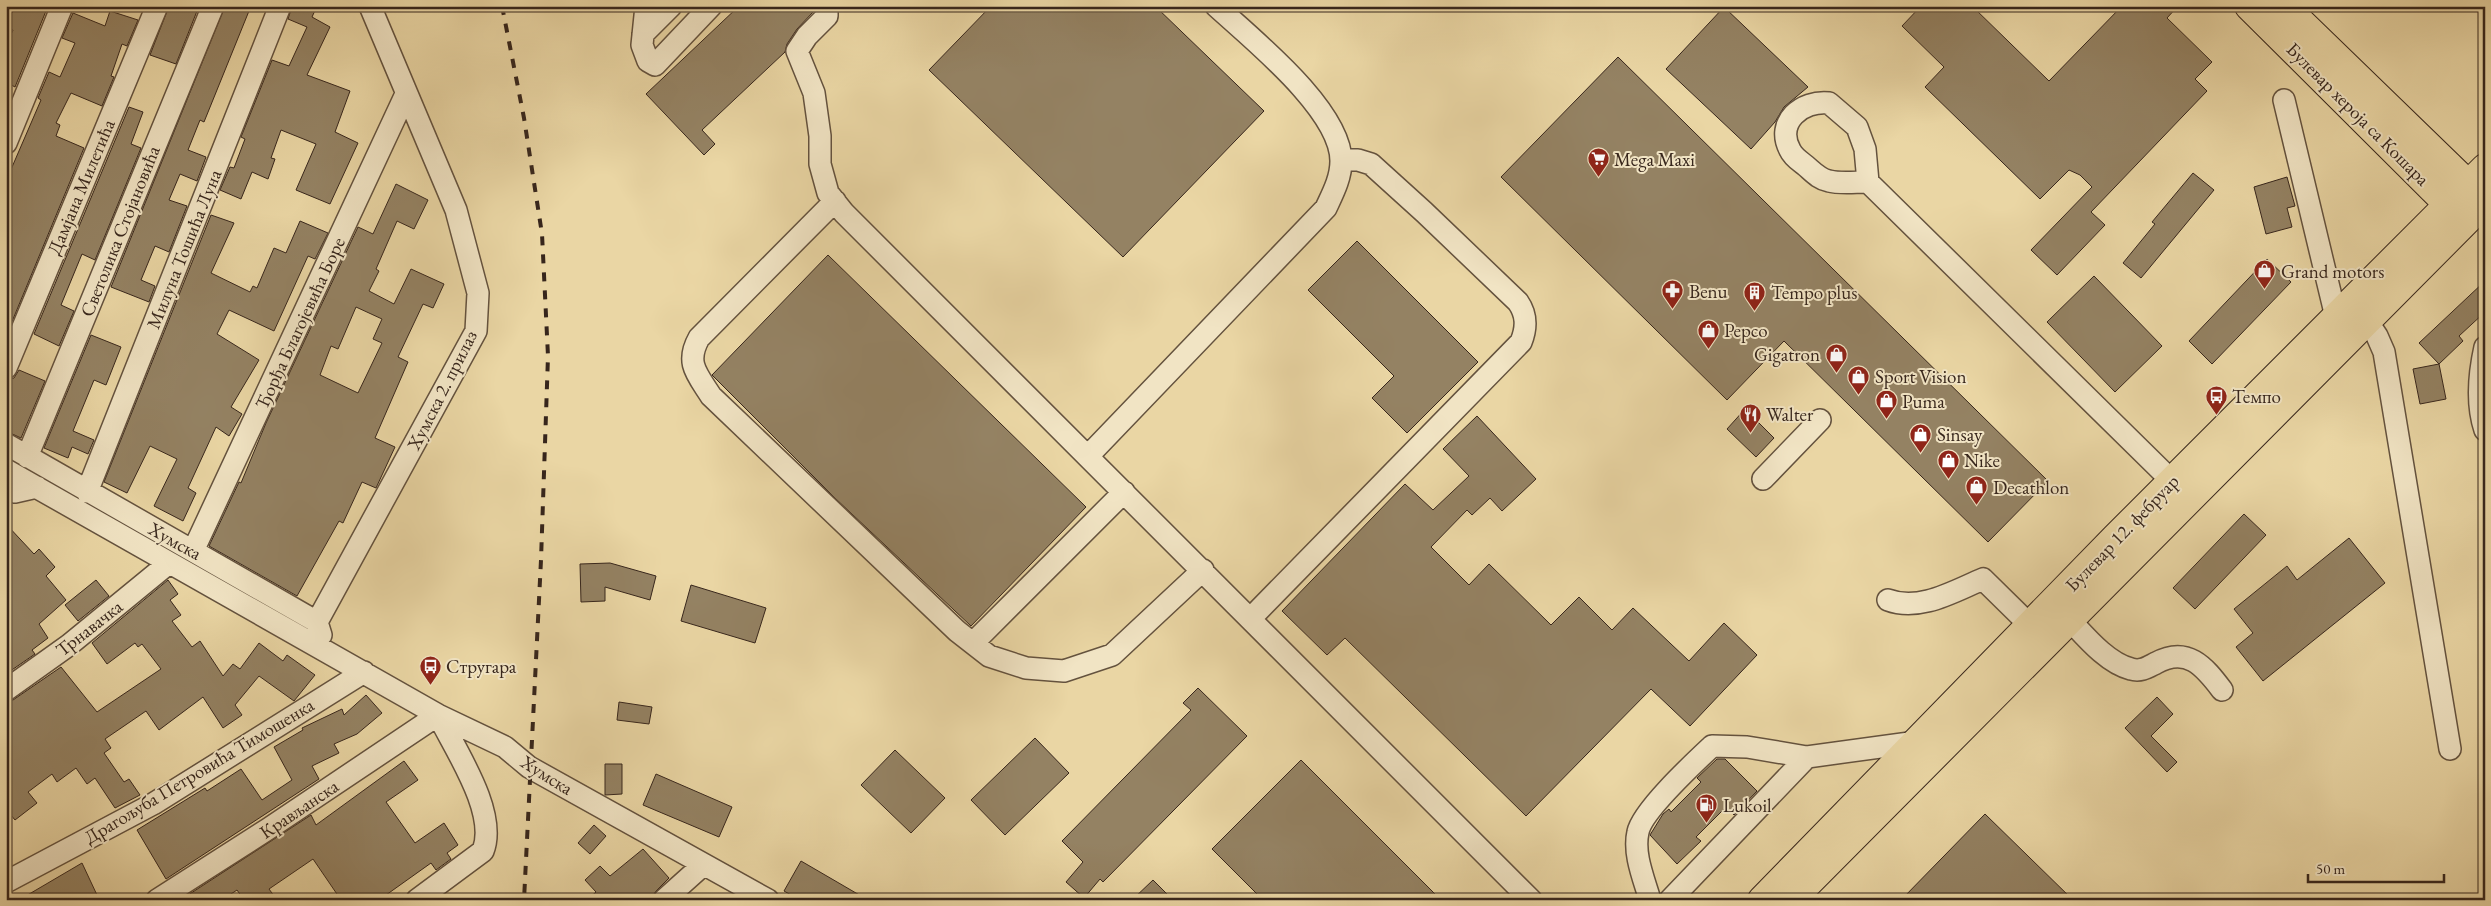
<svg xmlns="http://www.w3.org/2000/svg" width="2491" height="906" viewBox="0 0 2491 906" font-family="'EB Garamond',serif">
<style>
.building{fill:#948263;stroke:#37261c;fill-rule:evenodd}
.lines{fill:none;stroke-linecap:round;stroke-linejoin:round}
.minor-casing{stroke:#64523e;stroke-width:24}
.major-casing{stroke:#37261c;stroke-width:30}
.minor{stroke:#f1e4c4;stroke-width:21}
.major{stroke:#ead6a4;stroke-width:28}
.rail{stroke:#37261c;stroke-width:4;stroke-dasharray:9 9;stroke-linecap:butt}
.labels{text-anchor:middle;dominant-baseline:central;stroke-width:4;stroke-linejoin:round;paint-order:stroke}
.street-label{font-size:19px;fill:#37261c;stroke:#f1e4c4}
.poi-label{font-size:19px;fill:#37261c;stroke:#f1e4c4;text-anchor:start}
</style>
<rect width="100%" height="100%" fill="#ead6a4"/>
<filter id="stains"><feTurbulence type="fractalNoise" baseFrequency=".004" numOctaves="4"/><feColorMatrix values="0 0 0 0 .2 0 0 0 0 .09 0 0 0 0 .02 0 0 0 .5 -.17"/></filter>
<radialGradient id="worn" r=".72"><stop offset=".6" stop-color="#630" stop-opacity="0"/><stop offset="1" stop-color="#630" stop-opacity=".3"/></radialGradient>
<path class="building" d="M 6,6 L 48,6 L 15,87 L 6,82 L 6,46 L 13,30 L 6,27 Z
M 169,6 L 199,6 L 176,64 L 150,55 Z
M 225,6 L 251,6 L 204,122 L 200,120 L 188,150 L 206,157 L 197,181 L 180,174 L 169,200 L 187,206 L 169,252 L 155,246 L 141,280 L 155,286 L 149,302 L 111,287 Z
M 292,6 L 317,6 L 312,17 L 330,27 L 307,75 L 350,91 L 335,132 L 358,143 L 330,204 L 296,190 L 316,144 L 281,130 L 271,158 L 275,159 L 268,179 L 252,172 L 241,199 L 220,190 L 230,167 L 234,168 L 245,139 L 241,137 L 272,60 L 289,66 L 307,27 L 288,19 Z
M 739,6 L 815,6 L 814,11 L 797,29 L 787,44 L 785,52 L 702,130 L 715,144 L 704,155 L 646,94 Z
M 991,6 L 1155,6 L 1264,111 L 1123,257 L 929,70 Z
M 1921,6 L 1972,6 L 2049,81 L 2122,6 L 2178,6 L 2167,18 L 2212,62 L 2195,79 L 2207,91 L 2091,212 L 2105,225 L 2057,275 L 2031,250 L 2092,187 L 2080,175 L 2069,170 L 2040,199 L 1925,87 L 1944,67 L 1902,26 Z
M 1724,7 L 1808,87 L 1784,107 L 1775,122 L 1751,149 L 1666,69 Z
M 110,11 L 138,20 L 127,46 L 122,44 L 111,76 L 114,77 L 102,106 L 71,93 L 56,123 L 60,125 L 56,136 L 84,148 L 11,324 L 6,321 L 6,181 L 41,100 L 38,98 L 49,72 L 60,77 L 75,43 L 62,38 L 73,13 L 105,26 Z
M 1618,57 L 2048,481 L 1988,542 L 1784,341 L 1727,400 L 1501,177 Z
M 129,107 L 143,112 L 131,144 L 141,148 L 95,260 L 82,254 L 61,305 L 74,311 L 59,346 L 34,334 Z
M 2193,173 L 2214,190 L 2141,278 L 2123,263 L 2155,224 L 2152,222 Z
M 2287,177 L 2295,206 L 2287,208 L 2292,227 L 2266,234 L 2254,187 Z
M 396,184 L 428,200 L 414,229 L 397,221 L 376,269 L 379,271 L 369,291 L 394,304 L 411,269 L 444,284 L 433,308 L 423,304 L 398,357 L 408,362 L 375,438 L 395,447 L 376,488 L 362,482 L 343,523 L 339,521 L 297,596 L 209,546 L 239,482 L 241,483 L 266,423 L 358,227 L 373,234 ZM 356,307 L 382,319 L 373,339 L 382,343 L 358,393 L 320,375 L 331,346 L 338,349 Z
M 211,215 L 234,223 L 211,273 L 250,292 L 253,286 L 257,288 L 274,248 L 286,253 L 300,221 L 328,233 L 315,259 L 308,256 L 274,331 L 229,310 L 217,334 L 259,360 L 231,407 L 242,414 L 229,436 L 216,427 L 188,488 L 196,493 L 183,521 L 154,506 L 177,459 L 150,446 L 127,493 L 104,482 Z
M 1357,241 L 1478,362 L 1407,433 L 1372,398 L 1394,376 L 1308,290 Z
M 828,255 L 1086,507 L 971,626 L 836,499 L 712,375 Z
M 2267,259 L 2291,282 L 2212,364 L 2189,341 Z
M 2094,276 L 2162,346 L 2115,392 L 2047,322 Z
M 2485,281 L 2485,312 L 2459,336 L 2463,341 L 2439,364 L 2419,343 Z
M 91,335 L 121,347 L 106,385 L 94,380 L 73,431 L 94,440 L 88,454 L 72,447 L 68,458 L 44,448 Z
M 2439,364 L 2446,399 L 2420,404 L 2413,369 Z
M 19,370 L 45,381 L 21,438 L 6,431 L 6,380 L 14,378 Z
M 1745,409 L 1774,438 L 1756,457 L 1727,429 Z
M 1477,416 L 1536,479 L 1502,511 L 1490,498 L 1472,515 L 1467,510 L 1431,547 L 1469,585 L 1489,564 L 1551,625 L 1579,597 L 1612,630 L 1633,608 L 1689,661 L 1724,623 L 1757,655 L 1690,726 L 1651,689 L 1526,816 L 1345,638 L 1327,655 L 1282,611 L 1405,484 L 1433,510 L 1469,476 L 1443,449 Z
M 2244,514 L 2266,535 L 2195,609 L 2173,588 Z
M 6,524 L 34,554 L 39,549 L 55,567 L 46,576 L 66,600 L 39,624 L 48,638 L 32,650 L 35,654 L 6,674 Z
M 2349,538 L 2385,583 L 2263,681 L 2236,647 L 2253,633 L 2234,609 L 2287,566 L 2297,580 Z
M 610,563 L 656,576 L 650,600 L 605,587 L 605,601 L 581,602 L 580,564 Z
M 96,580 L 109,596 L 78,621 L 65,605 Z
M 168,580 L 178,594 L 170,600 L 181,615 L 172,621 L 192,647 L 200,641 L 223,676 L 233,664 L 240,669 L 259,643 L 283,661 L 287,655 L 315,675 L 294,701 L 259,676 L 235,705 L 242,715 L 223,728 L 203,697 L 159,730 L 146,711 L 105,739 L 111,748 L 104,753 L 124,782 L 129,779 L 140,795 L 115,808 L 95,778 L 87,784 L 76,768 L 57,782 L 52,774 L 28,792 L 37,803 L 15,820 L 6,809 L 6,702 L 13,700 L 61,667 L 97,712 L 161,669 L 142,644 L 138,647 L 135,643 L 107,664 L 92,643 Z
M 691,585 L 766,608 L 755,643 L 681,621 Z
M 1198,688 L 1247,736 L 1103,882 L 1100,879 L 1084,898 L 1066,882 L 1083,862 L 1062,841 L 1191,710 L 1183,703 Z
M 366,695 L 382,713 L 357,734 L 334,744 L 339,753 L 312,766 L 319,779 L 166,879 L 137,830 L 205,788 L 207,791 L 241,769 L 262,800 L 292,780 L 274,747 L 303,730 L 302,728 L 342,709 L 344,715 Z
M 2157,697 L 2173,714 L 2151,736 L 2177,762 L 2167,772 L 2125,728 Z
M 619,702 L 652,707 L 649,724 L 617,720 Z
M 1035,738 L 1069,773 L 1005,835 L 971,800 Z
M 895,750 L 945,798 L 911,833 L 861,785 Z
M 1717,759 L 1725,759 L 1757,791 L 1734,815 L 1726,807 L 1696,837 L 1701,841 L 1677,864 L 1650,835 L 1663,814 L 1669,809 L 1671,812 L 1701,782 L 1697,778 Z
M 1301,760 L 1441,900 L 1263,900 L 1212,849 Z
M 404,761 L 418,780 L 386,802 L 415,843 L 444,823 L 458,845 L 447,853 L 451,859 L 436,870 L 431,863 L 379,900 L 341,900 L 313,859 L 269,889 L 277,900 L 244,900 L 237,890 L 222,900 L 182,899 L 311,815 L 316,825 Z
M 605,764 L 622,764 L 622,794 L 605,795 Z
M 656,774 L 732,807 L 719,837 L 643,805 Z
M 1985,814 L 2073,900 L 1901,900 Z
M 594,825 L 606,836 L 590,854 L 578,843 Z
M 643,849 L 669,878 L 656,891 L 652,898 L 587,900 L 596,892 L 585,880 L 600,866 L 610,876 Z
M 801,861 L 868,900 L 800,900 L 784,891 Z
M 82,863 L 97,895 L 87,900 L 19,900 Z
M 1153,880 L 1173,900 L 1132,900 Z"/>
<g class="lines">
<defs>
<path id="minor" d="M 646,6 L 642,45 L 648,61 L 655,65 L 711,6
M 827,9 L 827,16 L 807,36 L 797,51 L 814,93 L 820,136 L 820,164 L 828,193 L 844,213 L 1531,900
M 643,34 L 671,6
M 2284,100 L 2336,317
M 6,143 L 62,6
M 1868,182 C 1855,182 1840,184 1829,181 C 1819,179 1813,172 1806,166 C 1801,162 1793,157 1790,150 C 1775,122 1802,100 1829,103 L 1857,127 L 1865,149 L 1868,182 L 2172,481
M 835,201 L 699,338 C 685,363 697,374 711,396 L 957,631 L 989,656 L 1026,668 L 1064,671 L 1112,655 L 1203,570
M 2367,321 L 2377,336 L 2384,352 L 2450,749
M 2485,347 C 2479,374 2476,403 2485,430
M 6,368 L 157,6
M 6,444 L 317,622 L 321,635
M 1088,456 L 1326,208 C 1333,193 1341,178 1341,161 C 1341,110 1252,39 1216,6
M 27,457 L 213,6
M 6,470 L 438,715 L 505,747 L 529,767 L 768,900
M 1763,479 L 1820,420
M 6,489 L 15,492 L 37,487
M 87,492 L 280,6
M 193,551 L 406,94
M 1888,600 C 1920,612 1954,591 1983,579 L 2041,636
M 1251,618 L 1521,342 C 1527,327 1527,315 1518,302 L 1424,212 L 1371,164 L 1358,160 L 1341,160
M 2069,619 C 2085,636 2107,663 2131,669 C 2141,672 2148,667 2156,663 C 2187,646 2204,666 2222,690
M 317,622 L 476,331 L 478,293 L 456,210 L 370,6
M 973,643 L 1124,492
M 6,690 L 69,645 L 169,563
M 6,882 L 153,804 L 364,672
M 157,900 L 268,829 L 438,715 C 456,751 498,813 483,851 L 417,900
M 664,900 L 703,865
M 1650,900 C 1644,879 1633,854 1638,832 C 1642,811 1695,762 1712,746 L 1747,747 L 1807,757
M 1670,900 L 1807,757 L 1917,742"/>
<path id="major" d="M 2249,6 L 2463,219
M 2284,6 L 2482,198
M 1762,900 L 2115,538 L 2485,168
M 1791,900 L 2485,202"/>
</defs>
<use href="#minor" class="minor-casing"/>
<use href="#major" class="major-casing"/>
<use href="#minor" class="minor"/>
<use href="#major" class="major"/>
<path class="rail" d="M 502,6 L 524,118 L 542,234 L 548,356 L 541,560 L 524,900"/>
</g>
<defs>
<symbol id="supermarket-pin" viewBox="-11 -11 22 30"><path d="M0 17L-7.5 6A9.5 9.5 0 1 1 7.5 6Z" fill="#8f2418" stroke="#f1e4c4"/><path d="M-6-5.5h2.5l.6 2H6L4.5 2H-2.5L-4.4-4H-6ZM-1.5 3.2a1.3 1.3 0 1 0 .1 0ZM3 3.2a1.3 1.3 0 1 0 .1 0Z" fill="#fff"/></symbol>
<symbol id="shop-pin" viewBox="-11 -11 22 30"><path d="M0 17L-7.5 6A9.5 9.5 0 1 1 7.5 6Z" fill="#8f2418" stroke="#f1e4c4"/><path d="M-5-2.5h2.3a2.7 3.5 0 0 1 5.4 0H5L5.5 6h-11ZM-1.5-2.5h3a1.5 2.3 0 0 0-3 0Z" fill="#fff"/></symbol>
<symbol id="pharmacy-pin" viewBox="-11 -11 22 30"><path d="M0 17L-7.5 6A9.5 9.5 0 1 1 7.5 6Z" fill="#8f2418" stroke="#f1e4c4"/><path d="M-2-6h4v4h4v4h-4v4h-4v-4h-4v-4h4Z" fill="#fff"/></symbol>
<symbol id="building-pin" viewBox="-11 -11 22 30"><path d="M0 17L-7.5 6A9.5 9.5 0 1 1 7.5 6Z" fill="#8f2418" stroke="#f1e4c4"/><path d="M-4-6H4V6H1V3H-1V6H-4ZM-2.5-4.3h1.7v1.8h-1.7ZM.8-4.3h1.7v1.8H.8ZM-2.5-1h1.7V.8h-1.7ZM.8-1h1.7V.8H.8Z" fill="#fff"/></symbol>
<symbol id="bus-pin" viewBox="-11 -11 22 30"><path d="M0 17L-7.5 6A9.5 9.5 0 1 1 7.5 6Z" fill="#8f2418" stroke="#f1e4c4"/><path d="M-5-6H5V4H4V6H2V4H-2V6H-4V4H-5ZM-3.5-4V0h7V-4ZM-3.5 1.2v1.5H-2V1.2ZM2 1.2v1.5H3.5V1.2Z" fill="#fff"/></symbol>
<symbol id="restaurant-pin" viewBox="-11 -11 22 30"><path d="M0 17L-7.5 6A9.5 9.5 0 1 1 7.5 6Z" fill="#8f2418" stroke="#f1e4c4"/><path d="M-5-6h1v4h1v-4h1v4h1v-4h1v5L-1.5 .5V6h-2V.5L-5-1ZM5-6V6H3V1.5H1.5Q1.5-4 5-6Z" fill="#fff"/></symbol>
<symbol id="fuel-pin" viewBox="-11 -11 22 30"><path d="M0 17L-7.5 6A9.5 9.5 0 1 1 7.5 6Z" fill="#8f2418" stroke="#f1e4c4"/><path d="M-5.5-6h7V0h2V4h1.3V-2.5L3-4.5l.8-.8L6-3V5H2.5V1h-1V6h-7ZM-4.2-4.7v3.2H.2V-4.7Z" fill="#fff"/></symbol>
</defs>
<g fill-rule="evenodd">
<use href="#supermarket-pin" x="1586" y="146" width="25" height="34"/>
<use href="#shop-pin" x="2252" y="258" width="25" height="34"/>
<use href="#pharmacy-pin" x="1660" y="278" width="25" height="34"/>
<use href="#building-pin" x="1742" y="280" width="25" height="34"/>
<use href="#shop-pin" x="1696" y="318" width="25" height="34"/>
<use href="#shop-pin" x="1824" y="342" width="25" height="34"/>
<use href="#shop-pin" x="1846" y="364" width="25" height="34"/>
<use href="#bus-pin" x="2204" y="384" width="25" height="34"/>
<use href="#shop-pin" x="1874" y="388" width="25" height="34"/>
<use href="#restaurant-pin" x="1738" y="402" width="25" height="34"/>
<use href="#shop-pin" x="1908" y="422" width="25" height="34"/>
<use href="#shop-pin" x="1936" y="448" width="25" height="34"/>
<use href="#shop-pin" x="1964" y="474" width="25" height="34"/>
<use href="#bus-pin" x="418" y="654" width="25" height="34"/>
<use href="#fuel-pin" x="1694" y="792" width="25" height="34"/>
</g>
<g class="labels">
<g class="street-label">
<text transform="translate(2358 114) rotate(45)">Булевар хероја са Кошара</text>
<text transform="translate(81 187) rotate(-67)">Дамјана Милетића</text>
<text transform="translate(120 231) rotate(-68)">Светолика Стојановића</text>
<text transform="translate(184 249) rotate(-68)">Милуна Тошића Луна</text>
<text transform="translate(300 323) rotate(-65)">Ђорђа Благојевића Боре</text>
<text transform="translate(442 390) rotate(-63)">Хумска 2. прилаз</text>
<text transform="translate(2122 533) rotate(-46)">Булевар 12. фебруар</text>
<text transform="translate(175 541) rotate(29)">Хумска</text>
<text transform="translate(89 628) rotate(-38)">Трнавачка</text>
<text transform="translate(199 771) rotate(-31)">Драгољуба Петровића Тимошенка</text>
<text transform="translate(547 775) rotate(32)">Хумска</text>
<text transform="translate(299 809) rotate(-34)">Крављанска</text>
</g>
<g class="poi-label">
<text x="1614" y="159">Mega Maxi</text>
<text x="2281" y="271">Grand motors</text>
<text x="1689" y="291">Benu</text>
<text x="1771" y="292">Tempo plus</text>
<text x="1724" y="330">Pepco</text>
<text x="1820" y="354" text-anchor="end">Gigatron</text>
<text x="1875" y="376">Sport Vision</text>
<text x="2232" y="396">Темпо</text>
<text x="1902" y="401">Puma</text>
<text x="1766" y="414">Walter</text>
<text x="1937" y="434">Sinsay</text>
<text x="1964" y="460">Nike</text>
<text x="1993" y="487">Decathlon</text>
<text x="446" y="666">Стругара</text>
<text x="1723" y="805">Lukoil</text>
</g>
</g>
<rect width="2491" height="906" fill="none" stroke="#ead6a4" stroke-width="25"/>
<rect x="8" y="8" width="2476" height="891" fill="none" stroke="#37261c" stroke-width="2.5"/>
<rect x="12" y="12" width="2466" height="881" fill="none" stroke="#37261c"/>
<path d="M2308 874v8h136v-8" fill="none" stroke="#37261c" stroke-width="2.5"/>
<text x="2316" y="874" font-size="15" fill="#37261c" stroke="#f1e4c4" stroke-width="4" paint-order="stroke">50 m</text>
<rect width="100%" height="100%" filter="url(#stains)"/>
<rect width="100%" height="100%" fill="url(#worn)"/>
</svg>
